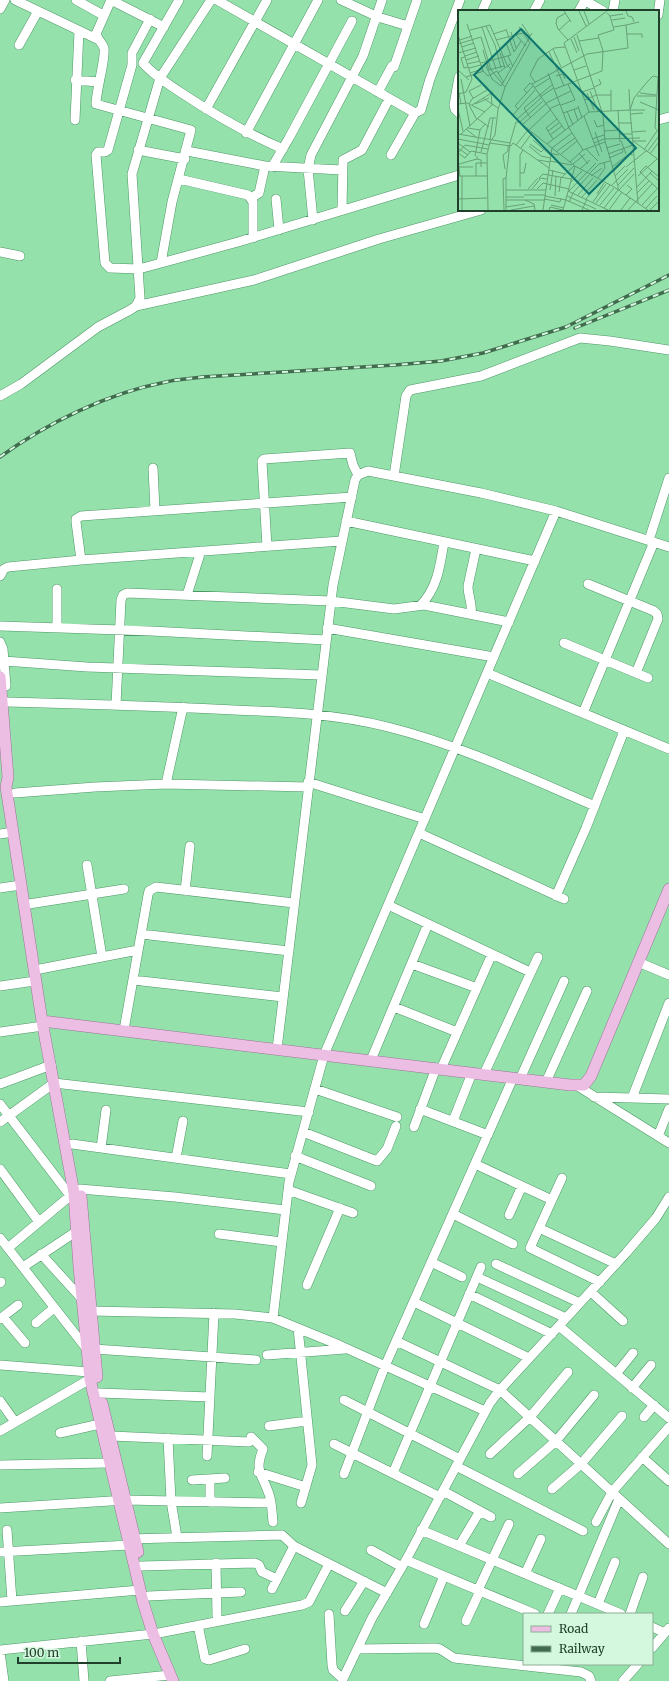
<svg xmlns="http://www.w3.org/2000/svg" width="669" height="1681" viewBox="0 0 669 1681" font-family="Merriweather,serif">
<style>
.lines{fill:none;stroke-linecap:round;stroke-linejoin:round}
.minor-casing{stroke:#4d9766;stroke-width:10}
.major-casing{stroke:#9c7597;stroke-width:12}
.minor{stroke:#fff;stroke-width:9}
.major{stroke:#ecbee3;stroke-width:11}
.rail-casing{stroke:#406b4d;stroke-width:3.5}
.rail{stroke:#d3f8dd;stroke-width:2;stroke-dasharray:6;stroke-linecap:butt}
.inset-road{fill:none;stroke:#67a178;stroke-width:1}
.view{fill:#0f766e;fill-opacity:0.15;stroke:#0f766e;stroke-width:2}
.inset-edge{fill:none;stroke:#21402b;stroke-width:2}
</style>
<rect width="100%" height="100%" fill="#95e1ac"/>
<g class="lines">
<defs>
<path id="minor" d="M 15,0 L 99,40
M 76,0 L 103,15
M 179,0 L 143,63 C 153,75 167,83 180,92 C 213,114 246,133 283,149
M 217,0 L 415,113 L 421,110 L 430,79 L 460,0
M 341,0 L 378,17 L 408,26
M 584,0 L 603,11
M 0,9 L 5,0
M 482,11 L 487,0
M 534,11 L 540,0
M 579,11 L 585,0
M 613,11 L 615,0
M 658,15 L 660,0
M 150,19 L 132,53 L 132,65 L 108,150 L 105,152 L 98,152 L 96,155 L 105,263 L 110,268 L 139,269 L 238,242 L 459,175
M 19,45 L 38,11
M 394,67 L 417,0
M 459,77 L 454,105 L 455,109 L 459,113
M 75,80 L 98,82
M 378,92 L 392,66
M 206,109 L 267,0
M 75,120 L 79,31
M 658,120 L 669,117
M 246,133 L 318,0
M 138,150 L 185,159
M 187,151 L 265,166 L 342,170
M 391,155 L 415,113
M 272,167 L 289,138 L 352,21
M 179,179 L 248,195 L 253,202 L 253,238
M 251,198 L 259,193 L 265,166
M 276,199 L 279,230
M 342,210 L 343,160 L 362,150 L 389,99
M 313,220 L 308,169 L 311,155 L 363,56 L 382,0
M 0,252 L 20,256
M 161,263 L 172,202 L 191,130 L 96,104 C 96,91 106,58 104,48 C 102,43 98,40 96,34 L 111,0 L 164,27
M 136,306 L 254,280 L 379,239 L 481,210
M 0,396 L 21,384 L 98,327 L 130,310 L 136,306 L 140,298 L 132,174 L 160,78 L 211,0
M 153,468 L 155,510
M 394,476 L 406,396 L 410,390 L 481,376 L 580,338 L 610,341 L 669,350
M 346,521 L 535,561
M 649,540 L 669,478
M 267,547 L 262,461 L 264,459 L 350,453 L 353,465 L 358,475
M 81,560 L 76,522 L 76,519 L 81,516 L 352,497
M 0,576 L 4,569 L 8,567 L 81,560 L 341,541
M 588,584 L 654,611 L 657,614 L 658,619 L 636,673
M 187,595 L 201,551
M 421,605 C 438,587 440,565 444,542
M 471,614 C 473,604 468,597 468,586 L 476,549
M 0,626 L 151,631 L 326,640
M 57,628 L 57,589
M 327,628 L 494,657
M 0,642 L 3,649 L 6,686
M 564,643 L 648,678
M 4,661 L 87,667 L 321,675
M 487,673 L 669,749
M 7,702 C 83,704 159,706 234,710 C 286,712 337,714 388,727 C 460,745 527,777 595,806
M 116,705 L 121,600 L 123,595 L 127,593 L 331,601 L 394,609 L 424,605 L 509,622
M 583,713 L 654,542
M 308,782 L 425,819
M 166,784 L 183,707
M 15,793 L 95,787 L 166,784 L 308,787
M 419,833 L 564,899
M 0,834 L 13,832
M 87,865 L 102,957
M 0,888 L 21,885
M 185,891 L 190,846
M 556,896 L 586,828 L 624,731
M 29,904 L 124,889
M 388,905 L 530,972
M 141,934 L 289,951
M 638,962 L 669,975
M 412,964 L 477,988
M 40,969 L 138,950
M 133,980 L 283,997
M 0,986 L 35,981
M 394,1007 L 457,1032
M 124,1030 L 148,895 L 149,891 L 156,887 L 294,903
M 0,1032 L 43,1026
M 277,1049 L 333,585 L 355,480 L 358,475 L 368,471 L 481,493 L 556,511 L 669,547
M 371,1060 L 428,924
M 441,1069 L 492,954
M 484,1074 L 538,957
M 520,1079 L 564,981
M 546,1082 L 587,991
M 0,1084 L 51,1065
M 576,1085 L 669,1143
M 315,1089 L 397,1117
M 594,1097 L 669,1099
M 632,1098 L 669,1003
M 0,1104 L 75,1202
M 420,1109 L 488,1135
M 453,1121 L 472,1073
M 0,1122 L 54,1083 L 309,1112
M 414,1127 L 436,1068
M 303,1132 L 377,1161 L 387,1149 L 396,1126
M 658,1136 L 669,1109
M 72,1144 L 291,1174
M 101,1148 L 106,1110
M 295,1156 L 371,1186
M 176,1158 L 183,1121
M 475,1164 L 552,1200
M 0,1169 L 39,1222
M 562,1178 L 530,1248 L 600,1282
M 80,1189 L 175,1197 L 285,1210
M 288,1190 L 353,1213
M 453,1214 L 513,1244
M 509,1215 L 522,1186
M 539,1228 L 616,1264
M 219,1234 L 282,1242
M 0,1238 L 86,1348
M 8,1248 L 70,1196
M 41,1254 L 82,1299
M 431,1262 L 462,1277
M 496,1264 L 580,1303
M 23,1267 L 77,1231
M 477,1277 L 566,1318
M 0,1283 L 1,1282
M 307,1285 L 340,1208
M 591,1292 L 623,1321
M 469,1294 L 552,1334
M 414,1302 L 529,1358
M 90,1311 L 235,1314 L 273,1318 L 339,1345 L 485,1411
M 3,1317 L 25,1343
M 273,1318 L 289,1182 L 324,1055 L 556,511
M 0,1319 L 18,1305
M 36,1323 L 54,1308
M 559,1326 L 669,1418
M 298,1328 L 312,1465 L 301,1503
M 396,1341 L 500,1390 L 669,1544
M 94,1349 L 256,1360
M 267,1355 L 345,1349
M 0,1365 L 89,1372
M 616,1374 L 633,1353
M 632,1388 L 651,1365
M 99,1393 L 210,1397
M 344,1400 L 460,1459
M 0,1401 L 15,1422
M 644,1417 L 654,1405
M 269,1426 L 307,1421
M 0,1431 L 90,1379 L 95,1378
M 60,1433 L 100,1424
M 111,1436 L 249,1442
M 251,1437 L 263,1449 C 254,1472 262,1473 269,1494 C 272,1502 272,1513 273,1522
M 168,1438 L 171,1501 L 177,1537
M 334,1444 L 440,1497
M 490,1454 L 530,1417 L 568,1372
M 207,1456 L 214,1313
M 642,1457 L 669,1481
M 0,1465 L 109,1463
M 456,1466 L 583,1531
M 258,1472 L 306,1487
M 393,1473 L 481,1267
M 344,1474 L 385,1366 L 513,1078
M 518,1474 L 556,1441 L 594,1395
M 210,1479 L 210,1502
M 192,1480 L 225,1478
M 552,1489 L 581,1464 L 622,1416
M 443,1491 L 491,1517
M 0,1508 L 126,1500 L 271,1503
M 596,1522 L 612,1492 L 669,1427
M 7,1530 L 12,1601
M 421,1530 L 621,1614
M 128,1539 L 282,1535 L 294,1546 L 387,1593
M 459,1546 L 480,1511
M 371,1550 L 402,1567
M 0,1552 L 129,1545
M 406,1560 L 535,1614
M 216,1563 L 217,1616
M 141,1566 L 255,1563 L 259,1565 L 262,1572 L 277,1579
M 525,1574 L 541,1539
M 272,1589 L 294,1546
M 478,1590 L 509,1524
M 148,1596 L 241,1592
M 0,1602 L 140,1590
M 598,1604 L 615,1562
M 345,1611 L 364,1581
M 329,1614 L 332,1665 L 333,1670 L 343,1679
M 548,1614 L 560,1588
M 571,1614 L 619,1499
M 630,1614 L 643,1577
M 466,1621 L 480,1591
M 424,1624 L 444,1576
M 198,1625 L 205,1659 L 209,1660 L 245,1649
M 652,1627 L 665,1633
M 159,1633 L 302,1605 L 309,1602 L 329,1564
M 81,1641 L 84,1681
M 652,1648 L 669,1628
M 358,1649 L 435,1648 L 440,1649 L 454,1658 L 581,1672 L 589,1676 L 591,1681
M 0,1650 L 153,1634
M 0,1652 L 4,1681
M 110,1681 L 170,1675
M 342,1681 L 372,1618 L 406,1560 L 490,1403 L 499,1391 L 626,1253 L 656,1218 L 669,1197
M 623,1681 L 638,1664"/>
<path id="major" d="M 0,677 L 8,777 L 6,787 L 42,1021 L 74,1193 L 79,1267 L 90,1379 L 143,1602 L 153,1634 L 173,1681
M 42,1021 L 570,1085 L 584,1085 L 591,1076 L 669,889
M 81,1196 L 97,1377
M 102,1403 L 138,1552"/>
</defs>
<use href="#minor" class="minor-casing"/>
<use href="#major" class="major-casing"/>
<use href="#minor" class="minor"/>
<use href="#major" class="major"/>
<defs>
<path id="rail" d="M 575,328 L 669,290
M 0,457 C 47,423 108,393 166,382 C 177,379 190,379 202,377 L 395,365 L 441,361 L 483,353 L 566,327 L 669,275"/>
</defs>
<use href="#rail" class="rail-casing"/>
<use href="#rail" class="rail"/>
</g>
<g transform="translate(458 10)">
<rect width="201" height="201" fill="#95e1ac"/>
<path class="inset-road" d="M 106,1 L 113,12M 121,1 L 128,16M 126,1 L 131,14M 168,1 L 170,6 L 174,7 L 176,12M 108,3 L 99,8 L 98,13 L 100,19 L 110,30M 152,6 L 165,4M 154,10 L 167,8M 9,14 L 25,61 L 30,66 L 39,61 L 46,73M 64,14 L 72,26M 168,15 L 181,12M 28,16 L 37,35 L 43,58M 24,17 L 38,59M 61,17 L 70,30M 48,19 L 56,42 L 63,31M 12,20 L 32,15 L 49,55 L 53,59M 101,20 L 112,10M 53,22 L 58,38M 35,24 L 48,20M 169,24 L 184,24 L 184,28M 0,25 L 14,69 L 8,82 L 0,84M 58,25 L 68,36M 119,25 L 145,105 L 147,131 L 160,176 L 160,180 L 146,198M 116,27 L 121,41M 113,29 L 119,43M 2,30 L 14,26M 38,30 L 65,23M 121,31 L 141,28M 0,34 L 23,27 L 33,60 L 47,77 L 40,100 L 37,125 L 32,132 L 29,144 L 30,200M 4,37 L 16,33M 95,39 L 103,57M 25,40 L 31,60 L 46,56M 91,42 L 99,59M 0,43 L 18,38M 42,43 L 47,58M 7,46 L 19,42M 50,46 L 55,57M 7,47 L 3,48 L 6,58 L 10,57M 8,50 L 21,46M 23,53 L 53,45 L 48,33M 9,54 L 22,51M 28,56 L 34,69 L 43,76 L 74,23M 11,58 L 23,55M 99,59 L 106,76M 0,60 L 11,70M 116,60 L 128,56M 12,63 L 24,59M 40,63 L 52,54M 90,63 L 111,118 L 125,140M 98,66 L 105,64 L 107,69M 8,67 L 26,61M 3,69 L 12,116M 77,72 L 72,65 L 80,49 L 96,38 L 107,37M 110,74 L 117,90M 47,77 L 72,33 L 70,30M 136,77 L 143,74 L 141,69M 0,78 L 3,94M 76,78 L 92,68M 97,79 L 144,61 L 145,41 L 140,25 L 156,20 L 152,6 L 149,3M 171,79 L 172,99M 132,81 L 140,101M 124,82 L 136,78M 69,83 L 66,80 L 72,73 L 74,74M 129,83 L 136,100M 182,83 L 198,85M 179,86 L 199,86M 82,87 L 96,78M 15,88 L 11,81 L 23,75M 25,88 L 40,98M 127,90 L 138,85 L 153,85M 182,92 L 201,100M 0,94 L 9,93 L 27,102M 11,94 L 14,89 L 29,80 L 27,76M 17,94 L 31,88M 11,95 L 19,110M 14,95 L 35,82M 103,95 L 117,90M 120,96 L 124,108M 0,99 L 5,121M 60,99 L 57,96 L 75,76M 91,99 L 102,94M 116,99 L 120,111M 153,100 L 153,80M 160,100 L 162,132M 172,100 L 176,88 L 189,72 L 195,66 L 200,67 L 197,118 L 201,122M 172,100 L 187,100M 109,101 L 115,115M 131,102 L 172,100 L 180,193M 105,103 L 120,98M 173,104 L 185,103M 126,106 L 141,146M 72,107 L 66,98 L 95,74M 20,109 L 31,117M 58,110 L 83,88M 136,110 L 139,117 L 146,115M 61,111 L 55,105 L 77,80M 62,112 L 85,91M 161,113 L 174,113M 65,114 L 90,92 L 113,81M 10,118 L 22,120M 8,119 L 18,127M 71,120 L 92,100M 107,120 L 74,74 L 129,44 L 170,38 L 168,15 L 156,17M 90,121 L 101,113M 146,121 L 161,120M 137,122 L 144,142M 174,122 L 188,121M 0,124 L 52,133 L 58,112 L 61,112 L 117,156 L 156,177 L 190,200M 3,124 L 34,95 L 33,83M 161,124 L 174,124M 92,125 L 104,116M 0,129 L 31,135M 95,129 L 88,118 L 99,109M 134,129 L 146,125M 32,130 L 35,108M 75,130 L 90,143 L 101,145M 163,131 L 168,144M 175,131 L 201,150M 175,131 L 188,131M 0,133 L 12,142M 31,133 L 53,136 L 55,133 L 91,158M 136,133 L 146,129 L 182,128M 72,134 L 83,142 L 87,138M 89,134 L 131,102 L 106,33 L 149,1M 58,135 L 70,120M 71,136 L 83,146 L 92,148M 0,138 L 10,145M 63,138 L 74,123M 148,138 L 162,134M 128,139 L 140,151M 186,140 L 199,121M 99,141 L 117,128M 23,142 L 32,108 L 38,108M 189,142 L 201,126M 0,143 L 7,148 L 13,141 L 29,144M 0,143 L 7,135 L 30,139M 121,143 L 130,154M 103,144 L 119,131M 150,144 L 175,135M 192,144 L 201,132M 17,146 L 22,120 L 27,114M 19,146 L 19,149 L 23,150 L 23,157M 151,148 L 165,142 L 164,139M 0,149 L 2,166M 80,150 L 92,152M 92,151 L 114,155M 112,152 L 125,140 L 147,132M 1,154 L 19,149M 115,154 L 127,144M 0,157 L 15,157M 154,157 L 171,144 L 175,145M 168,157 L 188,141M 47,159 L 45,145 L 50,141 L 50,135M 122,159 L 132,150M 91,160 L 107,164M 155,162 L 164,153M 62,163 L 66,163 L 68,153M 192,163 L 201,171M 131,164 L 141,154 L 152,151M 0,166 L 29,166M 4,166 L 4,200M 18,166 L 18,153 L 29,153M 133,166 L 144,158M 157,166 L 167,156M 180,166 L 199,149M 104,167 L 116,156M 201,167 L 188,156 L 182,162 L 201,180M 48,168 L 48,200M 140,168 L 147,158 L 146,153M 89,169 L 81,168 L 85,164 L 113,169M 113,172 L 124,161M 154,175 L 170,159M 160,175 L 176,158M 62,177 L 62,145 L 65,140M 179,177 L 194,161M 70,179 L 80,168M 74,179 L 82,169M 79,179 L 85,173 L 111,179M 48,180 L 88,180M 92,180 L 95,160M 161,180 L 176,164M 110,181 L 150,200M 111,181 L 138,153M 101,182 L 103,167M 179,183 L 191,171M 139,184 L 146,173M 66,185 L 87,185M 120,185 L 135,168M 168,185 L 174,179 L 169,175M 87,186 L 108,190 L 131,200M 97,186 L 98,166M 109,186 L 138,199M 48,187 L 66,187M 124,187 L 139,170M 0,189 L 29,188M 86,189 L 102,192 L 103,188M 128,189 L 142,172M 48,190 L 86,190M 67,190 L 76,194 L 77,200M 111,192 L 115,183 L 131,165M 135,192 L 148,174M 138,193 L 152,175M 93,195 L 106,198M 142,195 L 156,178M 184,195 L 199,179M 48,197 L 67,194M 188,198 L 199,186M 46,200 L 45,169 L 48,168 L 52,133M 53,200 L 76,196M 85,200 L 94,138 L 114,123M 91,200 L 92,197 L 105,200M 105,200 L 117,156M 124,200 L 129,189M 151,200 L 164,182M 163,200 L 172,188M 170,200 L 194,174M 192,200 L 201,191"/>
<path class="view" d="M 63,19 L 178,138 L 131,184 L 16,65 Z"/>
<rect width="201" height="201" class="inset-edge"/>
</g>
<rect x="523" y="1613" width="130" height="52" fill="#d3f8dd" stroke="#8cae96"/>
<rect x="531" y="1626" width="20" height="6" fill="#ecbee3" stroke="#8cae96"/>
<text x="559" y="1633" font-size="12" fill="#21402b">Road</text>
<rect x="531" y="1646" width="20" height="6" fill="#406b4d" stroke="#8cae96"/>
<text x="559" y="1653" font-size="12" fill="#21402b">Railway</text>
<path d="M18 1657v6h102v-6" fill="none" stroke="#21402b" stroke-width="2"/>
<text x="24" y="1657" font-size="12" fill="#21402b" stroke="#d3f8dd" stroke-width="3" paint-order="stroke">100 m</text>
</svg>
